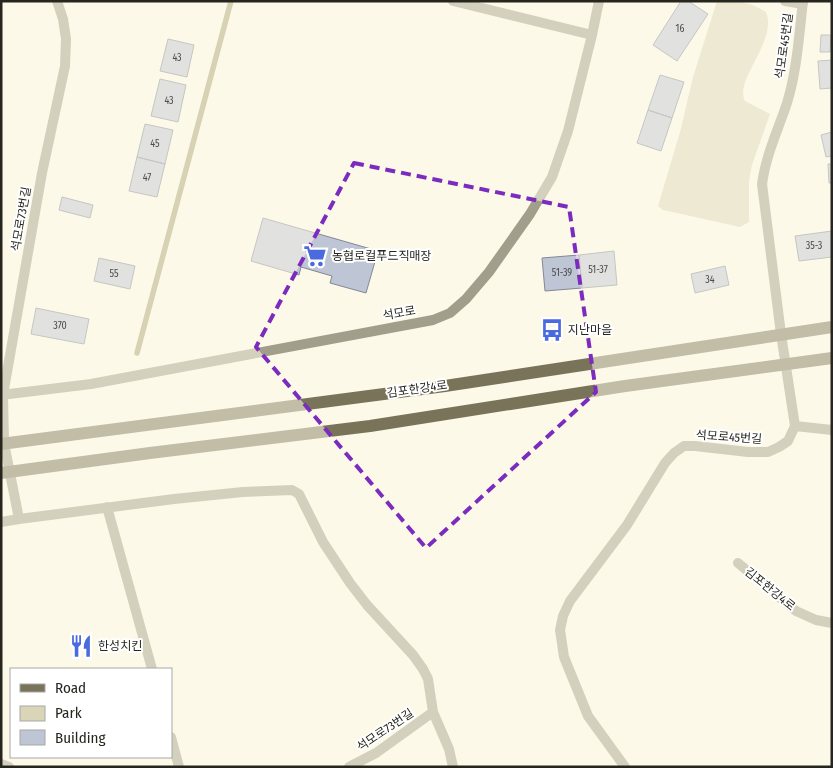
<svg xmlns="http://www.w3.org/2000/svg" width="833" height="768" viewBox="0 0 833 768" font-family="'Fira Sans Condensed','Noto Sans KR',sans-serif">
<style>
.green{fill:#dbd5b8}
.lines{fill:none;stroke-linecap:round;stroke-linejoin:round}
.stream{stroke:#aca379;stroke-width:5.5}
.building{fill:#bec5d5;stroke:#828897}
.lane{stroke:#a29e8c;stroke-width:10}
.secondary{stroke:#797359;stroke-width:12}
.marked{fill:none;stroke:#7b2cbf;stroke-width:4;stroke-dasharray:10 6;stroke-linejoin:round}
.labels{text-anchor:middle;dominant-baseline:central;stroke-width:4;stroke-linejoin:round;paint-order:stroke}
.number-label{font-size:10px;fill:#4c4d4c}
.street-label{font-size:12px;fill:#26251e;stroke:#fff}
.poi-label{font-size:12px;fill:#26251e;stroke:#fff;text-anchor:start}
</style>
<rect width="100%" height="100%" fill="#fdf9e8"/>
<path class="green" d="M 717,1 C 737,1 749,1 766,12 C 778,41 734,79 745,101 L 770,114 L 752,165 L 749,181 L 749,222 L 740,227 L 663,210 L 658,206 L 680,132 L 693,77 Z"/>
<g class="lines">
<path class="stream" d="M 137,353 L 231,1"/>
</g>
<path class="building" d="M 681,1 L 688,1 L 708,14 L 677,61 L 653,45 Z
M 821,35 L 831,35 L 830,52 L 820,52 Z
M 168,39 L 194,45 L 187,77 L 160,71 Z
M 832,60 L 832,88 L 820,89 L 818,61 Z
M 660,75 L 684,82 L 672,118 L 648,110 Z
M 160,79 L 186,85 L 178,122 L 151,116 Z
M 648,110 L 672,118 L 661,151 L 637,143 Z
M 145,124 L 173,130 L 165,164 L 137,157 Z
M 832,132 L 832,156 L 826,157 L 821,135 Z
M 137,157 L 165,164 L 157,197 L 129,191 Z
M 828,164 L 832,164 L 832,183 L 829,183 Z
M 62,197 L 93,205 L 90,218 L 59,210 Z
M 263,218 L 378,251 L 366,293 L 330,283 L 332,276 L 301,267 L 299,275 L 251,261 Z
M 832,231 L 832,257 L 799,261 L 795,236 Z
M 614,251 L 617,285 L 582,288 L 579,255 Z
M 579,255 L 582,288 L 545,291 L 542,258 Z
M 99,258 L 135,266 L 130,289 L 94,281 Z
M 725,266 L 729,285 L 695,293 L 691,274 Z
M 36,308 L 89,319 L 84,344 L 31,334 Z"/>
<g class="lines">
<path class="lane" d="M 453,1 L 592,35
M 785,1 L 803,4
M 1,395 L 91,384 L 433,320 L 450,313 L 466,299 L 489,272 L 530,214 L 552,177 L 568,131 L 592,35 L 599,1
M 795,426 L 832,430
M 107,507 L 152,669
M 19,519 L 174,499 L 243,492 L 292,490 L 299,494 L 323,542 L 350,583 L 367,605 L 413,655 L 423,669 L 428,679 L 433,712 L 449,749 L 453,767
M 1,522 L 19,519 L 4,443 L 3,395 L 42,173 L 65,66 L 66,39 L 63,19 L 57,1
M 738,563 L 796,611 L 816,620 L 832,623
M 171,737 L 179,767
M 1,764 L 9,767
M 349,767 L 376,753 L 433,712
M 625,767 L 588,716 L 564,657 L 560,630 L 563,616 L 570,601 L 627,525 L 665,463 L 674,453 L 684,446 L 695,446 L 748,452 L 768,452 L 779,447 L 788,441 L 795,426 L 781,334 L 762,184 C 766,155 778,130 787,103 C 797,70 799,36 803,1"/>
<path class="secondary" d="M 1,444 L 445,386 L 832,327
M 1,473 L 150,453 L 370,426 L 625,386 L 832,358"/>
</g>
<path d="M0 0H833V768H0ZM 354,163 L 569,207 L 596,392 L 426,548 L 256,347 Z" fill="#fdf9e8" fill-opacity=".55" fill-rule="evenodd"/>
<path class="marked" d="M 354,163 L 569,207 L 596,392 L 426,548 L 256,347 Z"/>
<defs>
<symbol id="supermarket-bare" viewBox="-9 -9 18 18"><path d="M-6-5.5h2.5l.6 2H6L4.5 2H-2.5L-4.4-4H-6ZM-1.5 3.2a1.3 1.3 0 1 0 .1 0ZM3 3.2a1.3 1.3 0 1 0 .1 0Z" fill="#496bde" stroke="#fff" stroke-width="2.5" paint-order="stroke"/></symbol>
<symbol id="bus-bare" viewBox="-9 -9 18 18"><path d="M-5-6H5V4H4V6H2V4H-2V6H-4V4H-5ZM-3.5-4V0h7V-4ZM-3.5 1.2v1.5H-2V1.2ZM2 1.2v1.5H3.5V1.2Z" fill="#496bde" stroke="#fff" stroke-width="2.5" paint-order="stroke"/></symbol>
<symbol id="restaurant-bare" viewBox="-9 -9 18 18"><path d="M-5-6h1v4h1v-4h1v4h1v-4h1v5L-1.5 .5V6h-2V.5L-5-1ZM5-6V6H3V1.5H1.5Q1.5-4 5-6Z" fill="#496bde" stroke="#fff" stroke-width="2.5" paint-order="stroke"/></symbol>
</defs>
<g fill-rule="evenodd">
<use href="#supermarket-bare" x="299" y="240" width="32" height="32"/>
<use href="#bus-bare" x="536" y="314" width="32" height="32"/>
<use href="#restaurant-bare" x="65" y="630" width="32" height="32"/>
</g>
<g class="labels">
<g class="number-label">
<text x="680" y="29">16</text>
<text x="177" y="58">43</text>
<text x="169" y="101">43</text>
<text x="155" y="144">45</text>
<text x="147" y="178">47</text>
<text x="814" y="246">35-3</text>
<text x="598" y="270">51-37</text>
<text x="562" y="273">51-39</text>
<text x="114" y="274">55</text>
<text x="710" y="280">34</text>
<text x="60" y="326">370</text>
</g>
<g class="street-label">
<text transform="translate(784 46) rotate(-82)">석모로45번길</text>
<text transform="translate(21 219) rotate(-80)">석모로73번길</text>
<text transform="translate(399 313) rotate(-10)">석모로</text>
<text transform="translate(417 389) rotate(-8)">김포한강4로</text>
<text transform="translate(729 437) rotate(4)">석모로45번길</text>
<text transform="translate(770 589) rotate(39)">김포한강4로</text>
<text transform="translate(385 730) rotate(-34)">석모로73번길</text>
</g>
<g class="poi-label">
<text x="332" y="256">농협로컬푸드직매장</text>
<text x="568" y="330">지난마을</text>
<text x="98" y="646">한성치킨</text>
</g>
</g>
<rect width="833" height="768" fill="none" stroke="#26251e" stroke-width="5"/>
<rect x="10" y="668" width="162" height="90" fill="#ffffff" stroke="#a8a8a5"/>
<rect x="20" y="684" width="25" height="8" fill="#797359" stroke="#a8a8a5"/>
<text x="55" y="693" font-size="15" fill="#26251e">Road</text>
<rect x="20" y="706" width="25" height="15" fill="#dbd5b8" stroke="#a8a8a5"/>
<text x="55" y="718" font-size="15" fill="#26251e">Park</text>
<rect x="20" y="730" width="25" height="15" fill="#bec5d5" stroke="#a8a8a5"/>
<text x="55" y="743" font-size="15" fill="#26251e">Building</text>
</svg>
